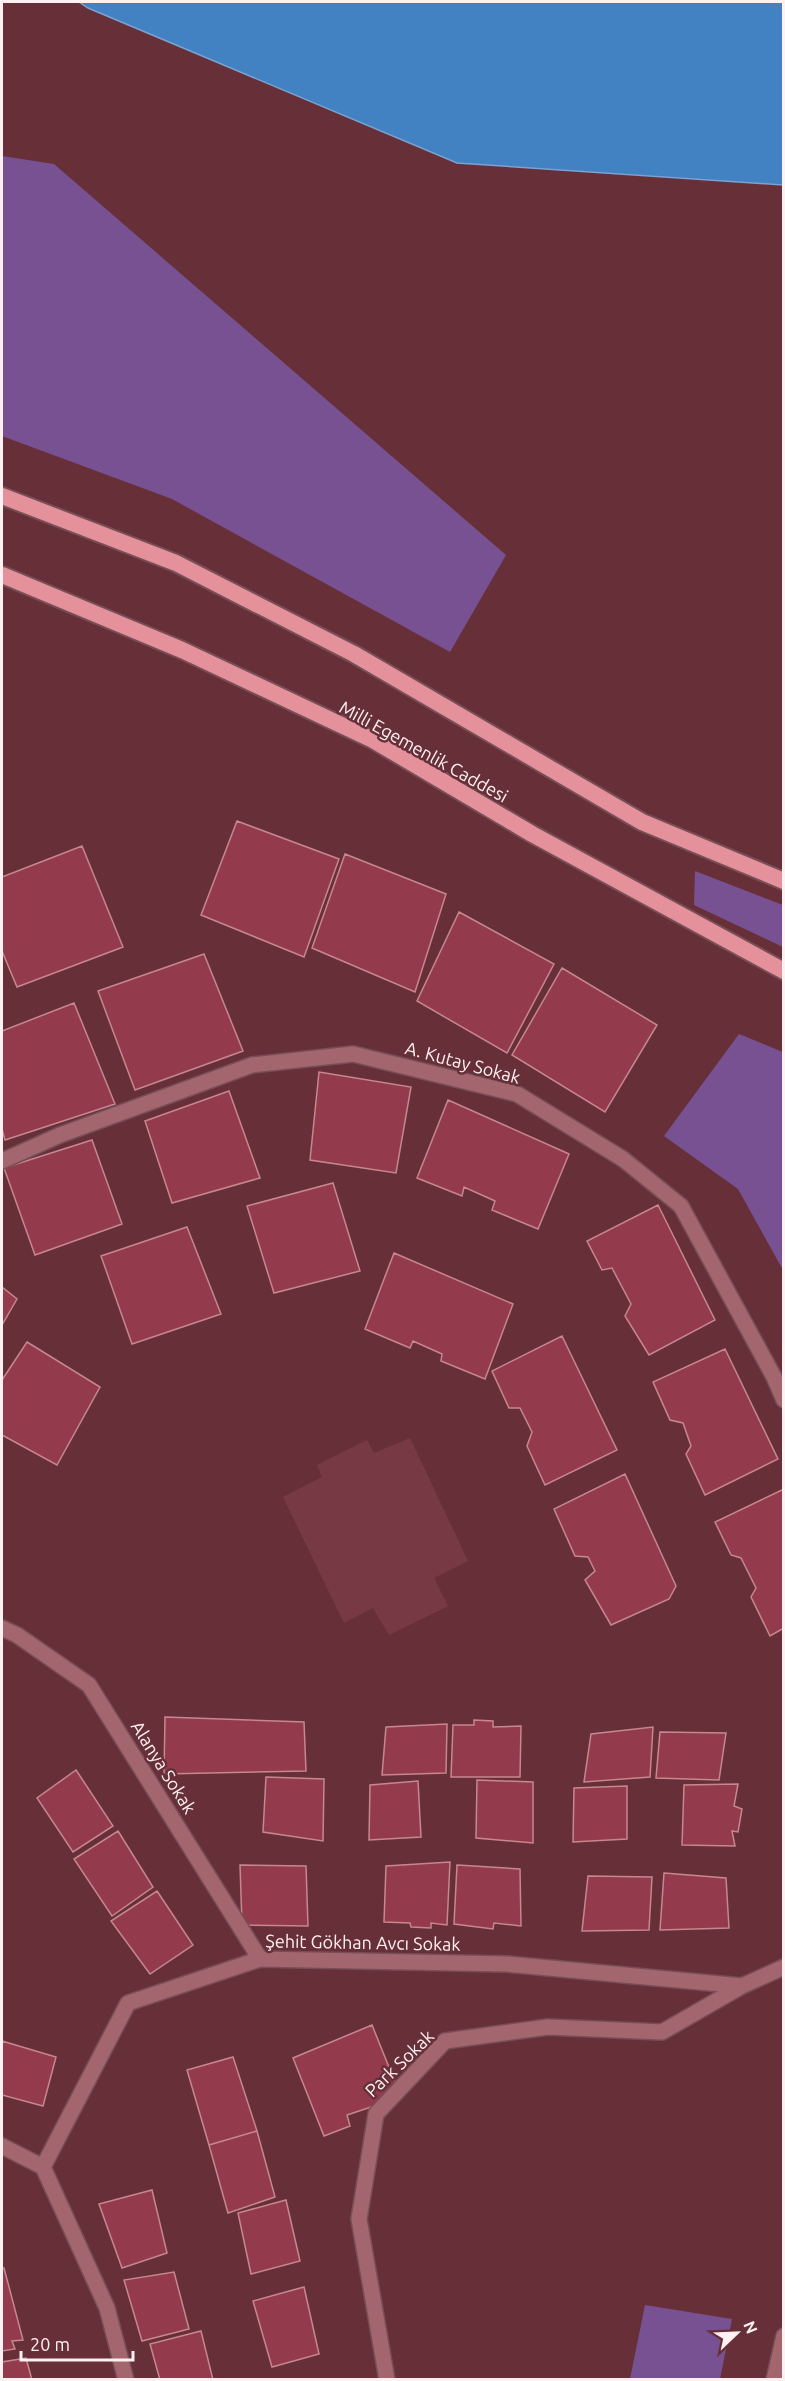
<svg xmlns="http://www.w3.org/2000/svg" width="785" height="2381" viewBox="0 0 785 2381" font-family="Ubuntu,sans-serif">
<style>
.built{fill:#773a44}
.green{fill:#785192}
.water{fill:#4281c2;stroke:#7ba2d0;stroke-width:1.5}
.building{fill:#933b4c;stroke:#c7878f;stroke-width:1.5}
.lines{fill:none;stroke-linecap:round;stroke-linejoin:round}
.minor-casing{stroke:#784e56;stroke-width:18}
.trunk-casing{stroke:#784e56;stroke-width:20}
.minor{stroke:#a3666e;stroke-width:15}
.trunk{stroke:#e4919c;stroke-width:16}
.labels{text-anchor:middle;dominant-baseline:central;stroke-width:5;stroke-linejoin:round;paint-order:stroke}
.street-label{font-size:18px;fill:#fff0f1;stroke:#673039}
</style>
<rect width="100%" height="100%" fill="#673039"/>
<path class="built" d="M 410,1438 L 468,1561 L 434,1578 L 448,1606 L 389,1635 L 373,1608 L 344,1623 L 283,1497 L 322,1477 L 317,1465 L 367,1440 L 374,1453 Z"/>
<path class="green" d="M 2,156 L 54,164 L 506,555 L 450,652 L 172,499 L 2,436 Z
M 695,871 L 783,905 L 783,947 L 694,905 Z
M 739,1034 L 783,1052 L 783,1270 L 738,1189 L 664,1136 Z
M 645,2305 L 732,2319 L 720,2379 L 630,2379 Z"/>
<path class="water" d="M 79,2 L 783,2 L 783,185 L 457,163 L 88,8 Z"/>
<path class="building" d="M 237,821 L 339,859 L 304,957 L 201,915 Z
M 82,846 L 123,947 L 17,987 L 2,951 L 2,877 Z
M 345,854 L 446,894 L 415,992 L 312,948 Z
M 459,912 L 554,964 L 507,1053 L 417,1001 Z
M 204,954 L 243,1051 L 135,1090 L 98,991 Z
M 562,968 L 657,1025 L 605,1112 L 512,1055 Z
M 74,1003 L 115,1104 L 5,1140 L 2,1129 L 2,1031 Z
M 319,1072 L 411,1087 L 396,1173 L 310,1160 Z
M 229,1091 L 260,1178 L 172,1203 L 145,1121 Z
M 448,1100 L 569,1154 L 538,1229 L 492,1210 L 495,1201 L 464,1187 L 462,1196 L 417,1178 Z
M 92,1140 L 122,1224 L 35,1255 L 4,1168 Z
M 333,1183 L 360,1271 L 274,1293 L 247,1206 Z
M 658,1205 L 715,1320 L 649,1355 L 625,1316 L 631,1304 L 612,1268 L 602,1270 L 587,1241 Z
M 187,1227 L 221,1314 L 132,1344 L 101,1256 Z
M 394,1253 L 513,1304 L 485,1379 L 441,1361 L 442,1354 L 413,1341 L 410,1348 L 365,1329 Z
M 2,1287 L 17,1299 L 2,1325 Z
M 562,1336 L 617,1450 L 545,1485 L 527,1446 L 532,1432 L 520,1408 L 509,1408 L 492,1371 Z
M 27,1342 L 100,1387 L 57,1465 L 2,1435 L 2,1380 Z
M 725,1349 L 778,1459 L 705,1495 L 686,1454 L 691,1446 L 683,1423 L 670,1420 L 653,1382 Z
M 625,1474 L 676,1586 L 669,1599 L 611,1625 L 585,1580 L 595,1571 L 588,1557 L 575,1556 L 554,1509 Z
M 784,1489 L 784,1628 L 770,1636 L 751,1597 L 756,1588 L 741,1558 L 731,1555 L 715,1522 Z
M 165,1717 L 304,1722 L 306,1771 L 164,1774 Z
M 474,1720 L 493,1721 L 493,1727 L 521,1726 L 520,1777 L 451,1777 L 453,1725 L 474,1725 Z
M 447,1724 L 446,1773 L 382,1775 L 386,1727 Z
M 653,1727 L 650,1777 L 584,1782 L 591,1734 Z
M 660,1732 L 726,1733 L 719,1780 L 656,1778 Z
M 76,1770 L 113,1826 L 73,1852 L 37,1798 Z
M 266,1777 L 324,1779 L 323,1841 L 263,1832 Z
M 477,1780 L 533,1782 L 533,1843 L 476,1838 Z
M 418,1781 L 421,1837 L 369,1840 L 370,1785 Z
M 738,1784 L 734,1806 L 742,1809 L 738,1832 L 732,1831 L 735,1846 L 682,1845 L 684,1785 Z
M 627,1786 L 627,1839 L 573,1842 L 574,1788 Z
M 118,1831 L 153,1887 L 112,1916 L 74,1859 Z
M 450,1862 L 447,1925 L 431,1923 L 431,1928 L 411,1927 L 410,1923 L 384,1922 L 386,1866 Z
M 240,1865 L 306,1866 L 308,1926 L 242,1925 Z
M 457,1865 L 520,1869 L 521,1926 L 494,1923 L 493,1929 L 454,1924 Z
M 664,1873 L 726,1878 L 729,1928 L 660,1930 Z
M 588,1876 L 652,1877 L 649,1930 L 582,1931 Z
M 157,1891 L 193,1945 L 150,1974 L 111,1921 Z
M 372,2025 L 401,2097 L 347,2115 L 350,2126 L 324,2136 L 293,2058 Z
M 2,2041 L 56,2057 L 43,2106 L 2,2095 Z
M 233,2057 L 257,2131 L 209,2145 L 187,2070 Z
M 257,2131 L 275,2197 L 228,2213 L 209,2145 Z
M 152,2190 L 167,2253 L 122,2268 L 99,2204 Z
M 286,2200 L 300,2261 L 251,2274 L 238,2213 Z
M 2,2268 L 4,2268 L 23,2340 L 12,2341 L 15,2349 L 2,2351 Z
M 174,2272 L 189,2329 L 142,2341 L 124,2280 Z
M 304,2287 L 319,2354 L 272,2367 L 253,2301 Z
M 201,2331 L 213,2380 L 160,2380 L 150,2344 Z
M 26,2358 L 32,2380 L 2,2380 L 2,2362 Z"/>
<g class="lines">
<defs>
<path id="minor" d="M 2,1161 L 60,1135 L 252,1065 L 353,1054 L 517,1094 L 623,1159 L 681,1206 L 774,1377 L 784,1400
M 2,1628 L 17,1635 L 89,1685 L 260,1959
M 2,2146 L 43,2167
M 43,2167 L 128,2003 L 260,1959 L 507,1964 L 742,1986 L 784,1967
M 43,2167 L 107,2308 L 126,2380
M 387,2380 L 359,2219 L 376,2114 L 445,2041 L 548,2027 L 662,2032 L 742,1986
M 774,2380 L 784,2336"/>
<path id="trunk" d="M 2,496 L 176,563 L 354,654 L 642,822 L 784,881
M 2,575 L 182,650 L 373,740 L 532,834 L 784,971"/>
</defs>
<use href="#minor" class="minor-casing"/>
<use href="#trunk" class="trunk-casing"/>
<use href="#minor" class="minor"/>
<use href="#trunk" class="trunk"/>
</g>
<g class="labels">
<g class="street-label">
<text transform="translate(424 751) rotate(29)">Milli Egemenlik Caddesi</text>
<text transform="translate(463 1062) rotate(15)">A. Kutay Sokak</text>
<text transform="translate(164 1767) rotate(58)">Alanya Sokak</text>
<text transform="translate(363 1942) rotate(1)">Şehit Gökhan Avcı Sokak</text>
<text transform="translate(399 2063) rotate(-44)">Park Sokak</text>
</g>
</g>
<rect width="785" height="2381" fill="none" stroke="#fff0f1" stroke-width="6"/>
<g transform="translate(737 2333) rotate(67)" stroke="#673039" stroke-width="4.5" paint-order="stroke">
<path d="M0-4.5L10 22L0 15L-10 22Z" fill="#fff0f1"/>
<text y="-9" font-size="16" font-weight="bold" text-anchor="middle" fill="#fff0f1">N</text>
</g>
<path d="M21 2351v9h112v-9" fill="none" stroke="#fff0f1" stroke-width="3"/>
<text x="30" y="2351" font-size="18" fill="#fff0f1" stroke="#673039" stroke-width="4.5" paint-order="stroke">20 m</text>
</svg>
